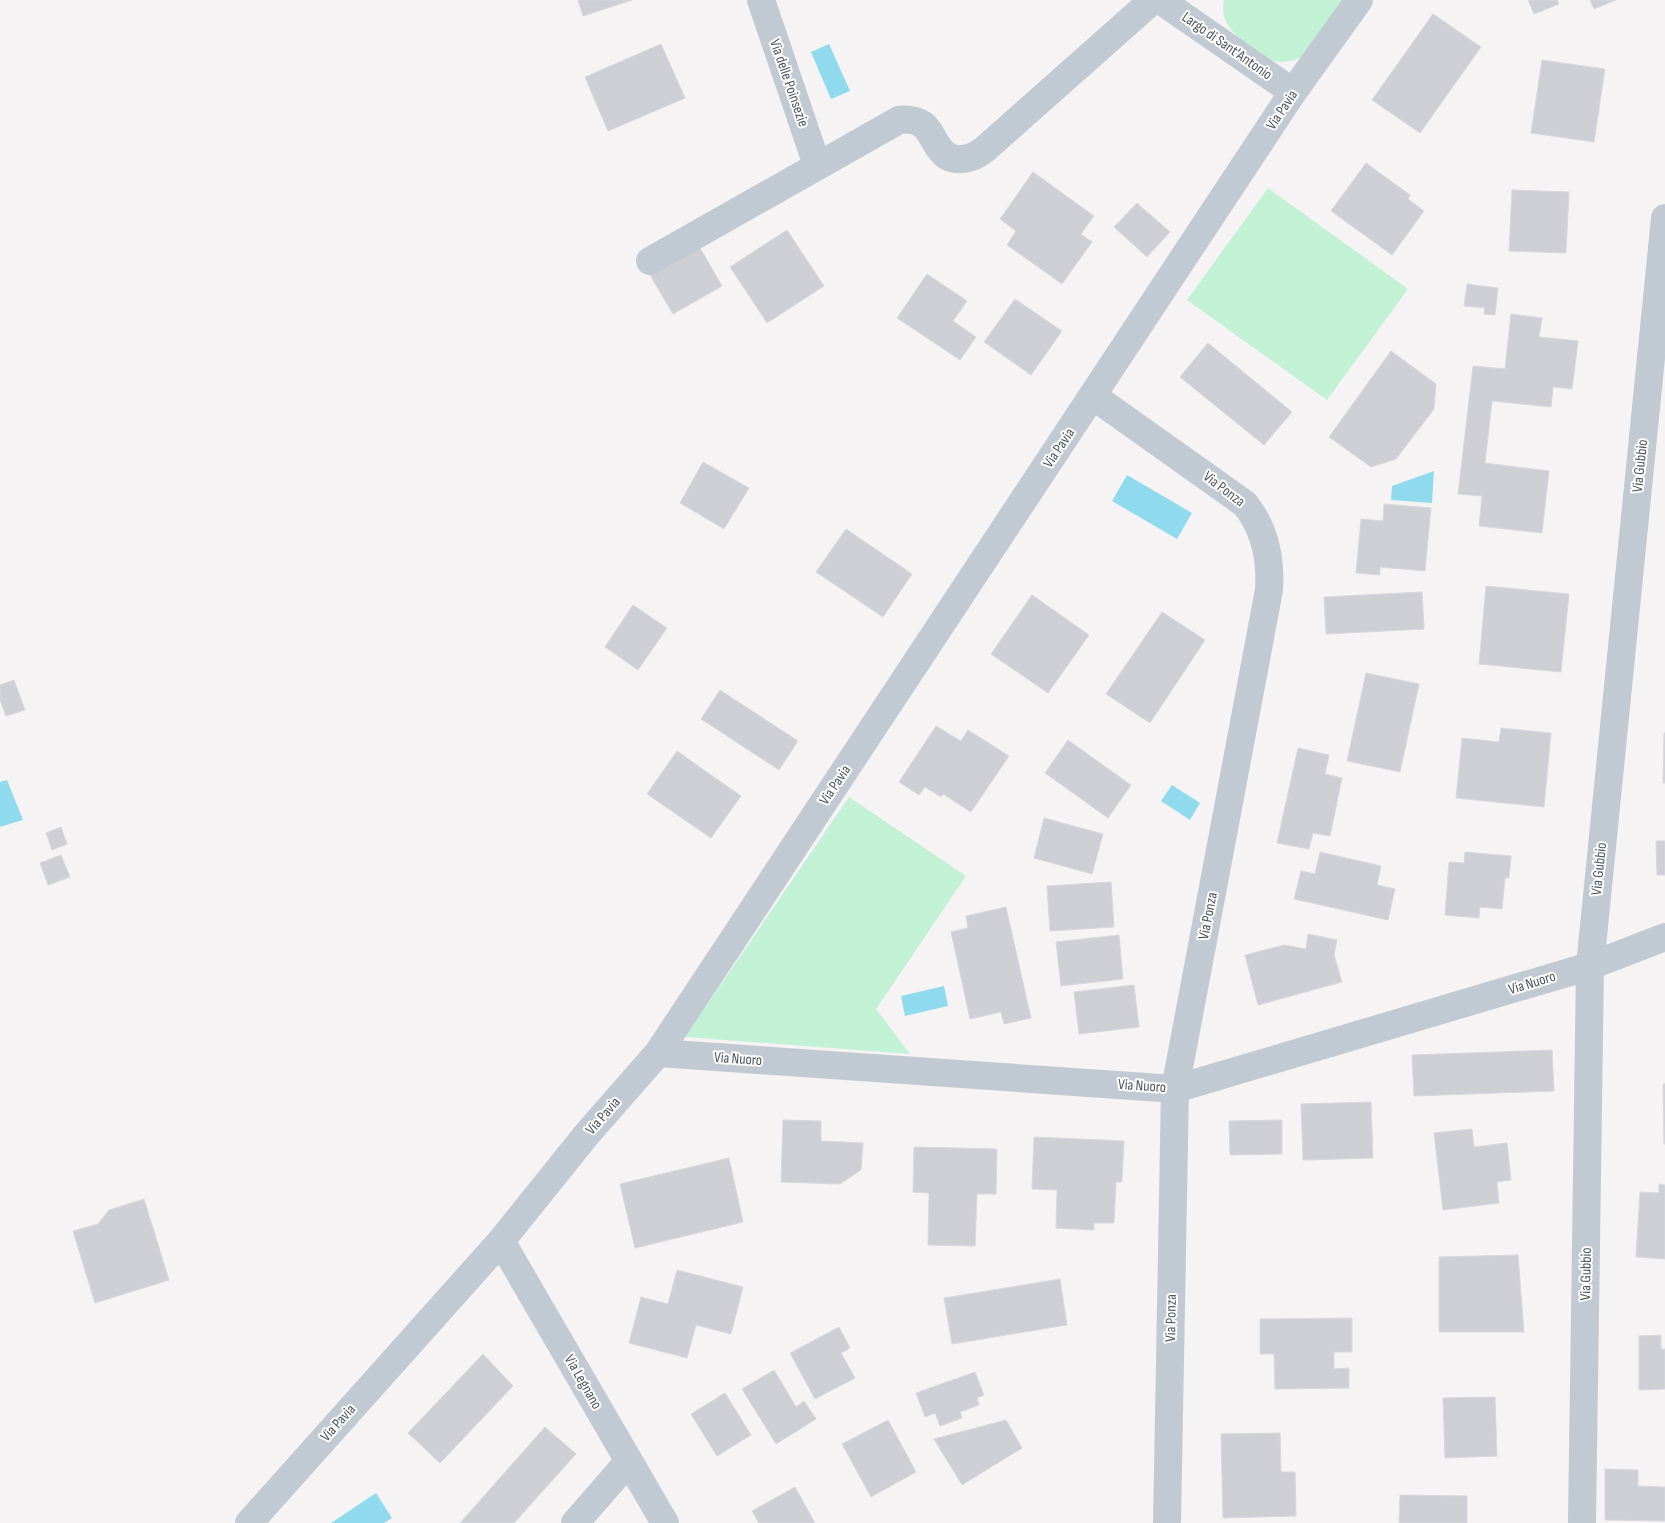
<svg xmlns="http://www.w3.org/2000/svg" width="1665" height="1523" viewBox="0 0 1665 1523" font-family="'Sofia Sans Condensed',sans-serif">
<style>
.green{fill:#c3f1d5}
.water{fill:#90daee}
.building{fill:#cdcfd5;stroke:#d7d9de}
.lines{fill:none;stroke-linecap:round;stroke-linejoin:round}
.minor{stroke:#c1cad2;stroke-width:28}
.labels{text-anchor:middle;dominant-baseline:central;stroke-width:4;stroke-linejoin:round;paint-order:stroke}
.street-label{font-size:15px;fill:#4a5661;stroke:#fff}
</style>
<rect width="100%" height="100%" fill="#f5f3f3"/>
<path class="green" d="M 1224,0 L 1348,0 L 1302,57 C 1292,62 1279,64 1268,59 C 1262,58 1256,52 1252,48 C 1236,36 1219,23 1224,0 Z
M 1268,188 L 1408,289 L 1327,400 L 1187,300 Z
M 849,797 L 966,876 L 876,1009 L 910,1054 L 685,1037 Z"/>
<path class="water" d="M 829,44 L 850,91 L 831,99 L 811,52 Z
M 1434,471 L 1432,503 L 1391,500 L 1392,486 Z
M 1127,475 L 1192,513 L 1177,539 L 1112,501 Z
M 7,780 L 23,820 L 0,827 L 0,782 Z
M 1172,785 L 1200,803 L 1190,820 L 1161,801 Z
M 944,986 L 948,1006 L 905,1016 L 901,996 Z
M 376,1493 L 392,1518 L 384,1523 L 331,1523 Z"/>
<path class="building" d="M 578,0 L 632,0 L 583,16 Z
M 1528,0 L 1557,0 L 1559,4 L 1534,14 Z
M 1590,0 L 1616,0 L 1594,9 Z
M 1433,14 L 1481,47 L 1420,133 L 1372,100 Z
M 661,44 L 685,98 L 608,131 L 585,77 Z
M 1542,60 L 1605,69 L 1594,142 L 1531,133 Z
M 1366,163 L 1410,195 L 1408,199 L 1424,211 L 1392,255 L 1331,211 Z
M 1033,172 L 1094,216 L 1081,234 L 1092,242 L 1062,284 L 1007,245 L 1016,231 L 1000,219 Z
M 1512,190 L 1569,192 L 1566,253 L 1509,251 Z
M 1137,203 L 1170,232 L 1147,257 L 1114,227 Z
M 787,230 L 824,286 L 767,323 L 730,267 Z
M 699,246 L 722,286 L 673,314 L 650,275 Z
M 927,274 L 967,301 L 953,321 L 976,337 L 960,360 L 897,318 Z
M 1467,284 L 1498,288 L 1495,315 L 1484,314 L 1485,308 L 1464,306 Z
M 1015,299 L 1062,331 L 1031,375 L 984,342 Z
M 1511,314 L 1542,318 L 1539,337 L 1578,341 L 1572,389 L 1553,387 L 1551,407 L 1492,401 L 1485,463 L 1549,471 L 1542,533 L 1479,526 L 1482,496 L 1458,494 L 1473,366 L 1505,369 Z
M 1208,343 L 1292,412 L 1264,445 L 1180,377 Z
M 1391,351 L 1436,384 L 1434,409 L 1396,459 L 1371,467 L 1329,437 Z
M 703,462 L 749,488 L 724,529 L 680,503 Z
M 1384,504 L 1431,508 L 1425,571 L 1380,567 L 1380,575 L 1356,573 L 1361,519 L 1383,521 Z
M 846,529 L 912,574 L 883,617 L 816,572 Z
M 1486,586 L 1569,594 L 1561,672 L 1479,664 Z
M 1422,592 L 1424,629 L 1326,634 L 1324,597 Z
M 1032,595 L 1089,635 L 1048,693 L 991,654 Z
M 633,605 L 667,628 L 638,670 L 605,647 Z
M 1162,612 L 1205,640 L 1150,723 L 1106,694 Z
M 1366,673 L 1419,684 L 1400,772 L 1347,761 Z
M 14,680 L 25,710 L 6,716 L 0,700 L 0,685 Z
M 720,690 L 798,741 L 779,770 L 701,719 Z
M 936,726 L 961,741 L 968,730 L 1009,756 L 971,812 L 943,794 L 941,797 L 925,787 L 919,795 L 899,782 Z
M 1501,728 L 1551,733 L 1544,807 L 1456,798 L 1462,738 L 1499,742 Z
M 1664,733 L 1665,733 L 1665,783 L 1663,783 Z
M 1068,740 L 1131,785 L 1108,818 L 1045,773 Z
M 1298,748 L 1329,755 L 1325,774 L 1342,778 L 1330,836 L 1313,833 L 1309,849 L 1277,843 Z
M 677,751 L 741,796 L 711,838 L 647,794 Z
M 1044,818 L 1103,834 L 1092,874 L 1034,858 Z
M 61,827 L 67,844 L 52,850 L 46,833 Z
M 1656,841 L 1665,841 L 1665,875 L 1657,875 Z
M 1320,852 L 1381,866 L 1377,885 L 1395,889 L 1388,920 L 1294,899 L 1301,871 L 1315,874 Z
M 1465,852 L 1511,856 L 1509,878 L 1505,878 L 1502,909 L 1480,907 L 1479,918 L 1445,915 L 1449,862 L 1464,863 Z
M 61,855 L 70,877 L 48,885 L 40,863 Z
M 1111,882 L 1114,927 L 1050,931 L 1047,886 Z
M 1006,907 L 1031,1018 L 1004,1024 L 1001,1012 L 970,1019 L 951,932 L 968,928 L 966,916 Z
M 1308,934 L 1337,940 L 1334,955 L 1342,982 L 1258,1005 L 1245,955 L 1284,945 L 1306,949 Z
M 1119,935 L 1123,979 L 1061,986 L 1056,942 Z
M 1134,985 L 1139,1027 L 1079,1034 L 1074,992 Z
M 1552,1050 L 1554,1091 L 1414,1096 L 1412,1055 Z
M 1663,1084 L 1665,1084 L 1665,1144 L 1664,1144 Z
M 1371,1102 L 1373,1158 L 1303,1160 L 1301,1104 Z
M 783,1120 L 821,1121 L 821,1141 L 863,1143 L 861,1170 L 840,1184 L 781,1182 Z
M 1282,1120 L 1282,1154 L 1230,1155 L 1229,1121 Z
M 1472,1129 L 1474,1147 L 1507,1143 L 1511,1180 L 1497,1182 L 1499,1203 L 1443,1210 L 1434,1133 Z
M 1034,1137 L 1124,1141 L 1122,1182 L 1116,1182 L 1114,1223 L 1094,1223 L 1094,1230 L 1056,1228 L 1057,1190 L 1032,1189 Z
M 914,1147 L 997,1149 L 996,1194 L 977,1194 L 975,1246 L 928,1245 L 929,1193 L 913,1192 Z
M 729,1158 L 743,1222 L 635,1248 L 620,1184 Z
M 1659,1184 L 1665,1185 L 1665,1259 L 1636,1257 L 1640,1192 L 1659,1193 Z
M 144,1199 L 169,1280 L 95,1303 L 73,1231 L 98,1224 L 109,1210 Z
M 1518,1255 L 1524,1332 L 1439,1332 L 1439,1257 Z
M 677,1270 L 743,1287 L 731,1334 L 696,1325 L 687,1358 L 629,1343 L 641,1297 L 668,1304 Z
M 1060,1279 L 1067,1325 L 952,1344 L 944,1298 Z
M 1352,1318 L 1352,1352 L 1334,1352 L 1334,1369 L 1349,1368 L 1349,1388 L 1275,1389 L 1274,1354 L 1260,1354 L 1260,1319 Z
M 839,1327 L 850,1348 L 841,1353 L 855,1378 L 815,1399 L 790,1353 Z
M 1661,1335 L 1661,1349 L 1665,1349 L 1665,1389 L 1639,1390 L 1639,1336 Z
M 483,1354 L 513,1386 L 440,1463 L 408,1433 Z
M 774,1370 L 796,1407 L 804,1401 L 816,1419 L 776,1444 L 742,1389 Z
M 975,1372 L 984,1395 L 977,1398 L 979,1405 L 960,1412 L 962,1418 L 940,1426 L 935,1413 L 925,1417 L 916,1393 Z
M 725,1393 L 751,1435 L 717,1456 L 691,1414 Z
M 1495,1397 L 1497,1456 L 1445,1458 L 1443,1398 Z
M 888,1420 L 916,1472 L 871,1497 L 842,1444 Z
M 1006,1420 L 1022,1448 L 962,1485 L 934,1439 Z
M 545,1427 L 576,1454 L 514,1523 L 460,1523 Z
M 1280,1433 L 1281,1472 L 1295,1472 L 1296,1516 L 1223,1518 L 1221,1434 Z
M 1605,1469 L 1638,1470 L 1638,1486 L 1665,1487 L 1665,1521 L 1605,1520 Z
M 795,1487 L 815,1523 L 759,1523 L 752,1511 Z
M 1400,1495 L 1467,1496 L 1467,1523 L 1399,1523 Z"/>
<g class="lines">
<path class="minor" d="M 761,0 L 817,165
M 1160,0 L 1293,92
M 650,261 L 899,120 C 907,119 914,119 922,124 C 931,130 933,141 940,149 C 951,165 972,160 985,149 L 1153,0
M 1093,396 L 1245,504 C 1265,529 1271,558 1269,590 L 1175,1089 L 1167,1523
M 658,1053 L 1175,1089 L 1590,966 L 1665,937
M 501,1241 L 665,1523
M 249,1523 L 501,1241 L 587,1134 L 658,1053 L 1293,92 L 1359,0
M 575,1523 L 629,1461
M 1582,1523 L 1590,966 L 1665,218"/>
</g>
<g class="labels">
<g class="street-label">
<text transform="translate(1227 46) rotate(35)">Largo di Sant'Antonio</text>
<text transform="translate(789 83) rotate(71)">Via delle Poinsezie</text>
<text transform="translate(1282 110) rotate(-56)">Via Pavia</text>
<text transform="translate(1059 448) rotate(-56)">Via Pavia</text>
<text transform="translate(1640 466) rotate(-84)">Via Gubbio</text>
<text transform="translate(1224 489) rotate(37)">Via Ponza</text>
<text transform="translate(835 785) rotate(-56)">Via Pavia</text>
<text transform="translate(1599 869) rotate(-84)">Via Gubbio</text>
<text transform="translate(1208 916) rotate(-79)">Via Ponza</text>
<text transform="translate(1532 983) rotate(-17)">Via Nuoro</text>
<text transform="translate(738 1059) rotate(4)">Via Nuoro</text>
<text transform="translate(1142 1086) rotate(4)">Via Nuoro</text>
<text transform="translate(603 1116) rotate(-49)">Via Pavia</text>
<text transform="translate(1586 1274) rotate(-89)">Via Gubbio</text>
<text transform="translate(1171 1318) rotate(-89)">Via Ponza</text>
<text transform="translate(583 1382) rotate(60)">Via Legnano</text>
<text transform="translate(338 1423) rotate(-48)">Via Pavia</text>
</g>
</g>
</svg>
